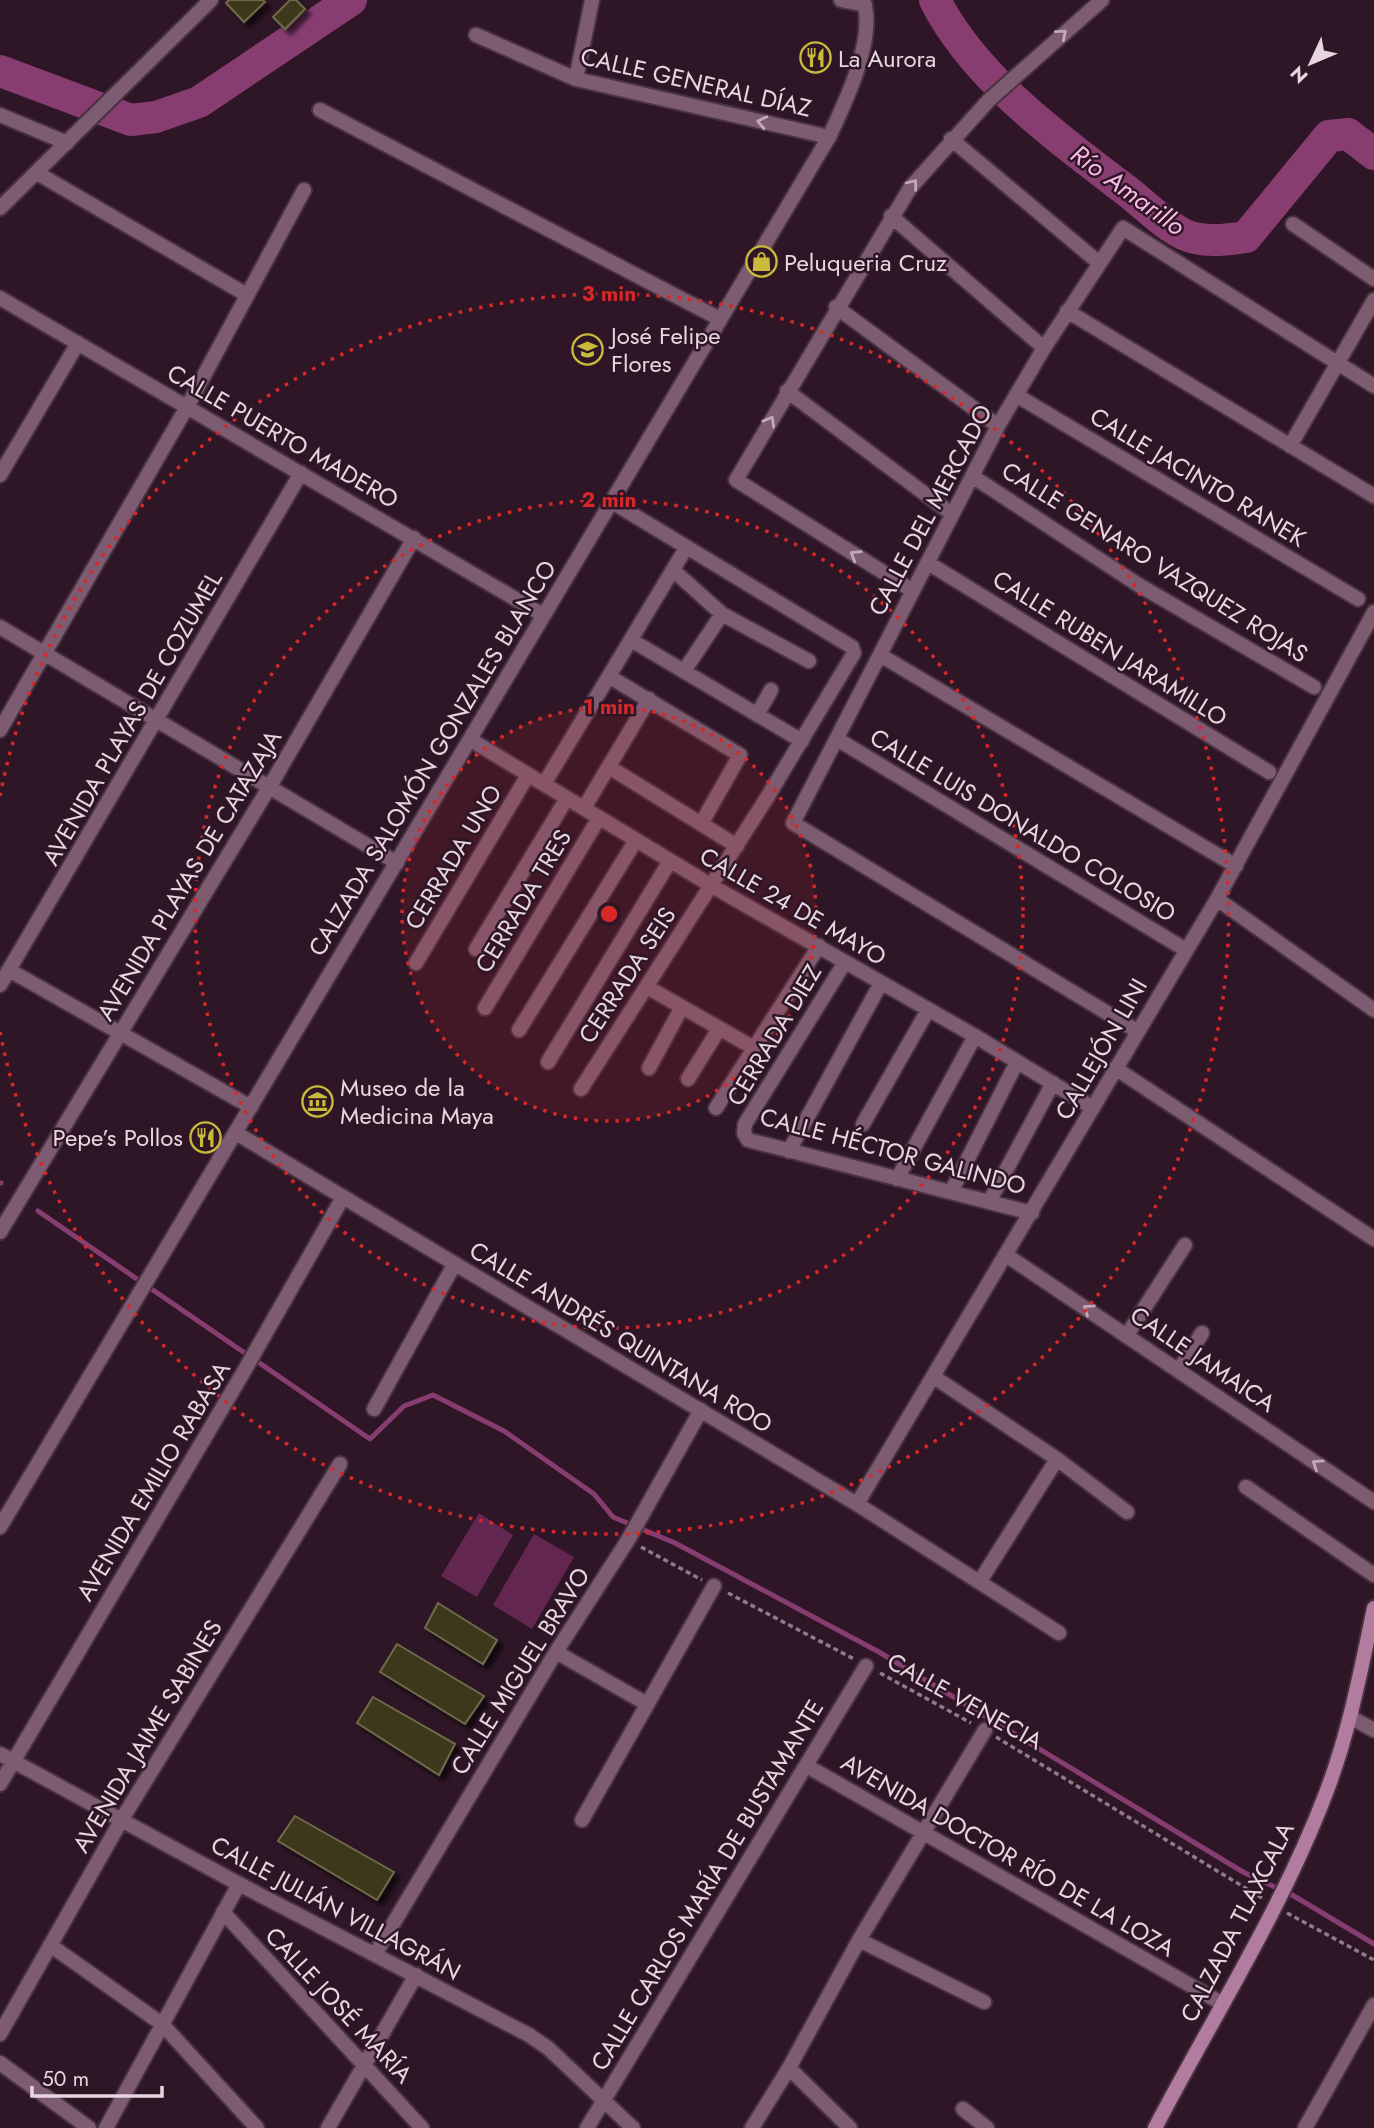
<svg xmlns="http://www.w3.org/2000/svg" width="1374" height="2128" viewBox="0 0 1374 2128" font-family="Jost,sans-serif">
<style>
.green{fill:#622650}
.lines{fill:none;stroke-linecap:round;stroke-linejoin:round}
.stream{stroke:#883d71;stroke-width:5}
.river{stroke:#883d71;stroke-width:32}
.building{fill:#3c391b;stroke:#6f6b4c;stroke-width:2;filter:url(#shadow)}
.minor-casing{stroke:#483140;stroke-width:18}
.tertiary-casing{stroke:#483140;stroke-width:18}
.secondary-casing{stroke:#483140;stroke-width:18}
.path{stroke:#907b89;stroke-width:3.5;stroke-dasharray:5 3.5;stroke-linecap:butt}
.minor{stroke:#7d5b71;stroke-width:14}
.tertiary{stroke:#7d5b71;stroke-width:14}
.secondary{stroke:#b27c9f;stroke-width:14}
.oneway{stroke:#c2aab9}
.ring{fill:none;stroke:#d62828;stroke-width:3.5;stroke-dasharray:3.5 7}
.labels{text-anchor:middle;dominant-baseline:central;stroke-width:5;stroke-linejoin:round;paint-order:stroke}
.poi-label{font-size:24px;fill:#e7d5e0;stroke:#2e1626;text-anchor:start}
.street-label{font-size:24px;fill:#e7d5e0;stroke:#2e1626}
.water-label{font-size:26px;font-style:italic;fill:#fabae4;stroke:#2e1626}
.centre{fill:#d62828;stroke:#2e1626;stroke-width:3.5}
.ring-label{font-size:21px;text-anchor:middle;font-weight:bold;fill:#d62828;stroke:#2e1626;stroke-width:5;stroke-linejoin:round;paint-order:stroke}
</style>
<defs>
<filter id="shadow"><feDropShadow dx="5.5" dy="5.5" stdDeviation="2" flood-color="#0009"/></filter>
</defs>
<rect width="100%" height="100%" fill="#2e1626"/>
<path class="green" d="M 479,1513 L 513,1535 L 477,1597 L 441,1576 Z
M 534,1534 L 574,1557 L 532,1629 L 493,1605 Z"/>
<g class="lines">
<path class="stream" d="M 0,1183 L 1,1183
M 38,1211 L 370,1439 L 404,1406 L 433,1395 L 504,1431 L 594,1494 L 613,1517 L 675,1543 L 879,1652 L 1243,1872 L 1294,1896 L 1374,1944"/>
<path class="river" d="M 935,0 C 974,78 1059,139 1127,191 C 1145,205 1163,224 1183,234 C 1202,243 1226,240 1246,237 L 1329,136 L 1348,134 L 1374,154
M 0,71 L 131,120 L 156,117 L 199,102 L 351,0"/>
</g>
<path class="building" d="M 229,0 L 262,0 L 265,2 L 244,22 L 226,3 Z
M 290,0 L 296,0 L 305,9 L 285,29 L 273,17 Z
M 438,1603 L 497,1640 L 483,1664 L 425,1628 Z
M 397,1644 L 484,1696 L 465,1724 L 380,1672 Z
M 373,1697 L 455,1744 L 439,1775 L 357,1723 Z
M 295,1816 L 394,1872 L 377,1900 L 278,1841 Z"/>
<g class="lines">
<defs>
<path id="minor" d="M 841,0 L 865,5
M 476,35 L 576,79 L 829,137
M 576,79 L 592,0
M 320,110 L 720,319
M 0,115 L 67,143
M 951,139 L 1098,262
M 37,173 L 247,295
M 0,208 L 211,0
M 891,216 L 1044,348
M 1293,224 L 1374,279
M 0,298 L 543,615
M 836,307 L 998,426
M 1067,311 L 1374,496
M 787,391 L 952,514
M 1016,395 L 1358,599
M 1290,446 L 1374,300
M 0,475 L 78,343
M 972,476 L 1137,584 L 1314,687
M 928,563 L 1269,772
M 673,570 L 722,614 L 809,661
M 913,591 L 736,480 L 910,188 L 989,100 L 1102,0
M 0,627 L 397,863
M 631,640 L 802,741
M 880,655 L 1236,866
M 684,671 L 722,614
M 610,677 L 740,755 L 701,824
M 757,715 L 771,690
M 0,730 L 187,407 L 304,190
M 837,739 L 1186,950
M 471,740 L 712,886 L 975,1036 L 1093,1108
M 609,767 L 737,846
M 544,784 L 686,548
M 584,808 L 649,699
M 1217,899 L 1374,1010
M 476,949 L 567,798
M 845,962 L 745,1124 L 744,1133 L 748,1140 L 1032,1213
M 416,963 L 528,775
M 9,970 L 251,1107
M 0,985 L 301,473
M 647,987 L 754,1048
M 485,1008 L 599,818
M 519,1030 L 636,840
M 1137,1031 L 793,823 L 998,426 L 1044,348 L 1123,228 L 1374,386
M 548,1062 L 670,861
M 649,1068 L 682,1007
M 1115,1068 L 1374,1239
M 688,1079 L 719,1029
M 581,1089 L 768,796 L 854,653 L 852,647 L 612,502
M 716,1108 L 819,946
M 863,1124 L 928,1010
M 236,1133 L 857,1504 L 1059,1633
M 789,1151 L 881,983
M 897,1179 L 975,1036
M 951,1192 L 1017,1062
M 989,1202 L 1053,1083
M 0,1232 L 270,786 L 414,538
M 1006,1255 L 1374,1502
M 1127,1335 L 1185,1245
M 1179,1370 L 1202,1333
M 934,1377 L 1057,1459 L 1127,1512
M 374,1409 L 454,1265
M 1246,1487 L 1374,1575
M 857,1504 L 1217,899 L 1374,612
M 980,1581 L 1057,1459
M 556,1652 L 647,1704
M 1350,1717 L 1374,1730
M 0,1754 L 239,1884 L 529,2035 L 548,2048 L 633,2128
M 807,1766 L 1223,2004
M 0,1784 L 243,1373 L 342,1199
M 582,1820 L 714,1586
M 223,1912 L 422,2128
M 859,1940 L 984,2002
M 50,1945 L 162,2024 L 257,2128
M 375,1954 L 556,1652 L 628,1540 L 701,1410
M 0,2034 L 122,1819 L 340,1464
M 0,2063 L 89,2128
M 789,2068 L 850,2128
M 963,2109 L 987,2128
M 106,2128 L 239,1884
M 328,2128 L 416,1975
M 587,2128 L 866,1666
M 752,2128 L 789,2068 L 859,1940 L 985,1730
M 1305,2128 L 1374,2005"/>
<path id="tertiary" d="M 0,1527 L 829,137 C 845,103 877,37 863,0"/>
<path id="secondary" d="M 1155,2128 C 1213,2017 1281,1911 1326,1793 C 1349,1733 1361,1670 1374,1608"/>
</defs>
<use href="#minor" class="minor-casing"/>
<use href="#tertiary" class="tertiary-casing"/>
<use href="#secondary" class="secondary-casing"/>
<path class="path" d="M 641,1547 L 702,1580
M 728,1593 L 854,1659
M 880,1673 L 971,1723
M 996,1737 L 1262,1898
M 1287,1913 L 1374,1960"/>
<use href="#minor" class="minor"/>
<use href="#tertiary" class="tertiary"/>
<use href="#secondary" class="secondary"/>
</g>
<defs><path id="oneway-chevron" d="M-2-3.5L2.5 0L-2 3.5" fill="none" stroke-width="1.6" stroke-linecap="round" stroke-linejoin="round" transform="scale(1.75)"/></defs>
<g class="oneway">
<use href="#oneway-chevron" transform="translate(1062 34) rotate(-41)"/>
<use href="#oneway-chevron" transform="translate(762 122) rotate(-167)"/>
<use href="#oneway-chevron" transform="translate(913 184) rotate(-52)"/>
<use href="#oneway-chevron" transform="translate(770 421) rotate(-61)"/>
<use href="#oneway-chevron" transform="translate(855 555) rotate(-148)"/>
<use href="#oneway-chevron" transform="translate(1088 1309) rotate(-146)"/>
<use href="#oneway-chevron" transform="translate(1317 1464) rotate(-146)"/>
</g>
<circle cx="609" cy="914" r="207" fill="#d62828" fill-opacity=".12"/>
<g class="ring">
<circle cx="609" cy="914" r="207"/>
<circle cx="609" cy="914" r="414"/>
<path d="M0 796A620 620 0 1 1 0 1032"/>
</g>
<defs>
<symbol id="restaurant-ring" viewBox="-11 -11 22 22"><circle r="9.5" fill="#2e1626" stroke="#c9ba3a" stroke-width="1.5"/><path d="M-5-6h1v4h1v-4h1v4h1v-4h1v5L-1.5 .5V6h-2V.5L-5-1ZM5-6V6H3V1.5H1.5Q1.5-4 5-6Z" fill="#c9ba3a"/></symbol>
<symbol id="shop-ring" viewBox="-11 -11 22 22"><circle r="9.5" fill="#2e1626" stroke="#c9ba3a" stroke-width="1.5"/><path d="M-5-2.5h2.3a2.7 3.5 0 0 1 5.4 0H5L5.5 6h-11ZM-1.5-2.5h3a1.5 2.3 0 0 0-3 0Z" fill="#c9ba3a"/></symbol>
<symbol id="school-ring" viewBox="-11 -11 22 22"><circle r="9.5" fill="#2e1626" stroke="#c9ba3a" stroke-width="1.5"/><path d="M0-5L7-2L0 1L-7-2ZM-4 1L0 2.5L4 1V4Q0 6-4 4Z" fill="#c9ba3a"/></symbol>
<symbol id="museum-ring" viewBox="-11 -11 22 22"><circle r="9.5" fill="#2e1626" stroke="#c9ba3a" stroke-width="1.5"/><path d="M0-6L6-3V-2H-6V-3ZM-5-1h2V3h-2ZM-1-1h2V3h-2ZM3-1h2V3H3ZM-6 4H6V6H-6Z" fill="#c9ba3a"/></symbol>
</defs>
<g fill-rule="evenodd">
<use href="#restaurant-ring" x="798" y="40" width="35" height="35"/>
<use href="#shop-ring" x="744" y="244" width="35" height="35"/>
<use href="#school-ring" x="570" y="332" width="35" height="35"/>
<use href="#museum-ring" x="300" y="1084" width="35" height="35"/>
<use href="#restaurant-ring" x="188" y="1120" width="35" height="35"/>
</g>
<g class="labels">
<g class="poi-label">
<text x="838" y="58">La Aurora</text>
<text x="784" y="262">Peluqueria Cruz</text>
<text x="611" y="335">José Felipe<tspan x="611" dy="28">Flores</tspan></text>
<text x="340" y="1087">Museo de la<tspan x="340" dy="28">Medicina Maya</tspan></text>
<text x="183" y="1137" text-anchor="end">Pepe’s Pollos</text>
</g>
<g class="street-label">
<text transform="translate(696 82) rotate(13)">CALLE GENERAL DÍAZ</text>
<text transform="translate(283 436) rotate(30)">CALLE PUERTO MADERO</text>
<text transform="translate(1198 477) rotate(31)">CALLE JACINTO RANEK</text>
<text transform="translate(930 510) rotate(-62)">CALLE DEL MERCADO</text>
<text transform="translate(1155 562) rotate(32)">CALLE GENARO VAZQUEZ ROJAS</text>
<text transform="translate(1110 648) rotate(32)">CALLE RUBEN JARAMILLO</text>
<text transform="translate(132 718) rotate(-60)">AVENIDA PLAYAS DE COZUMEL</text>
<text transform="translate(432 758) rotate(-59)">CALZADA SALOMÓN GONZALES BLANCO</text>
<text transform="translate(1023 825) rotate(31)">CALLE LUIS DONALDO COLOSIO</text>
<text transform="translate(453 857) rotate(-59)">CERRADA UNO</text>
<text transform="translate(189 875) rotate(-59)">AVENIDA PLAYAS DE CATAZAJA</text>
<text transform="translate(523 901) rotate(-59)">CERRADA TRES</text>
<text transform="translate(793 906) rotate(30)">CALLE 24 DE MAYO</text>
<text transform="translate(627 975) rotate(-57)">CERRADA SEIS</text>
<text transform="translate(774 1035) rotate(-59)">CERRADA DIEZ</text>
<text transform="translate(1101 1049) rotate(-60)">CALLEJÓN LINI</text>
<text transform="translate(893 1151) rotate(15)">CALLE HÉCTOR GALINDO</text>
<text transform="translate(621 1337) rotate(31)">CALLE ANDRÉS QUINTANA ROO</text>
<text transform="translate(1203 1359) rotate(34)">CALLE JAMAICA</text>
<text transform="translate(153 1481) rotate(-59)">AVENIDA EMILIO RABASA</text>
<text transform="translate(520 1671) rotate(-58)">CALLE MIGUEL BRAVO</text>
<text transform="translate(965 1701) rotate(29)">CALLE VENECIA</text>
<text transform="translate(147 1736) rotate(-59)">AVENIDA JAIME SABINES</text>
<text transform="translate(1008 1855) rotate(30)">AVENIDA DOCTOR RÍO DE LA LOZA</text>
<text transform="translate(707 1885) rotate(-59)">CALLE CARLOS MARÍA DE BUSTAMANTE</text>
<text transform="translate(336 1908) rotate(28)">CALLE JULIÁN VILLAGRÁN</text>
<text transform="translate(1237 1922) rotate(-63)">CALZADA TLAXCALA</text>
<text transform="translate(339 2005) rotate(47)">CALLE JOSÉ MARÍA</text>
</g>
<g class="water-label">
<text transform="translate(1128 190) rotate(36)">Río Amarillo</text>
</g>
</g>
<circle cx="609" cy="914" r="10" class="centre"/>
<g class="ring-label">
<text x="609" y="301">3 min</text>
<text x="609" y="507">2 min</text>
<text x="609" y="714">1 min</text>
</g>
<g transform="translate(1311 63) rotate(226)" stroke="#2e1626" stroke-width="5" paint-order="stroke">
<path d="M0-5L12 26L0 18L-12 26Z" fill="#e7d5e0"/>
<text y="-10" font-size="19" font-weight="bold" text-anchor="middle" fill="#e7d5e0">N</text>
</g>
<path d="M32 2086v10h130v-10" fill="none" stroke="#e7d5e0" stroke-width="3.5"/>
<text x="42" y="2086" font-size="21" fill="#e7d5e0" stroke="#2e1626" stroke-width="5" paint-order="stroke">50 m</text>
</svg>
